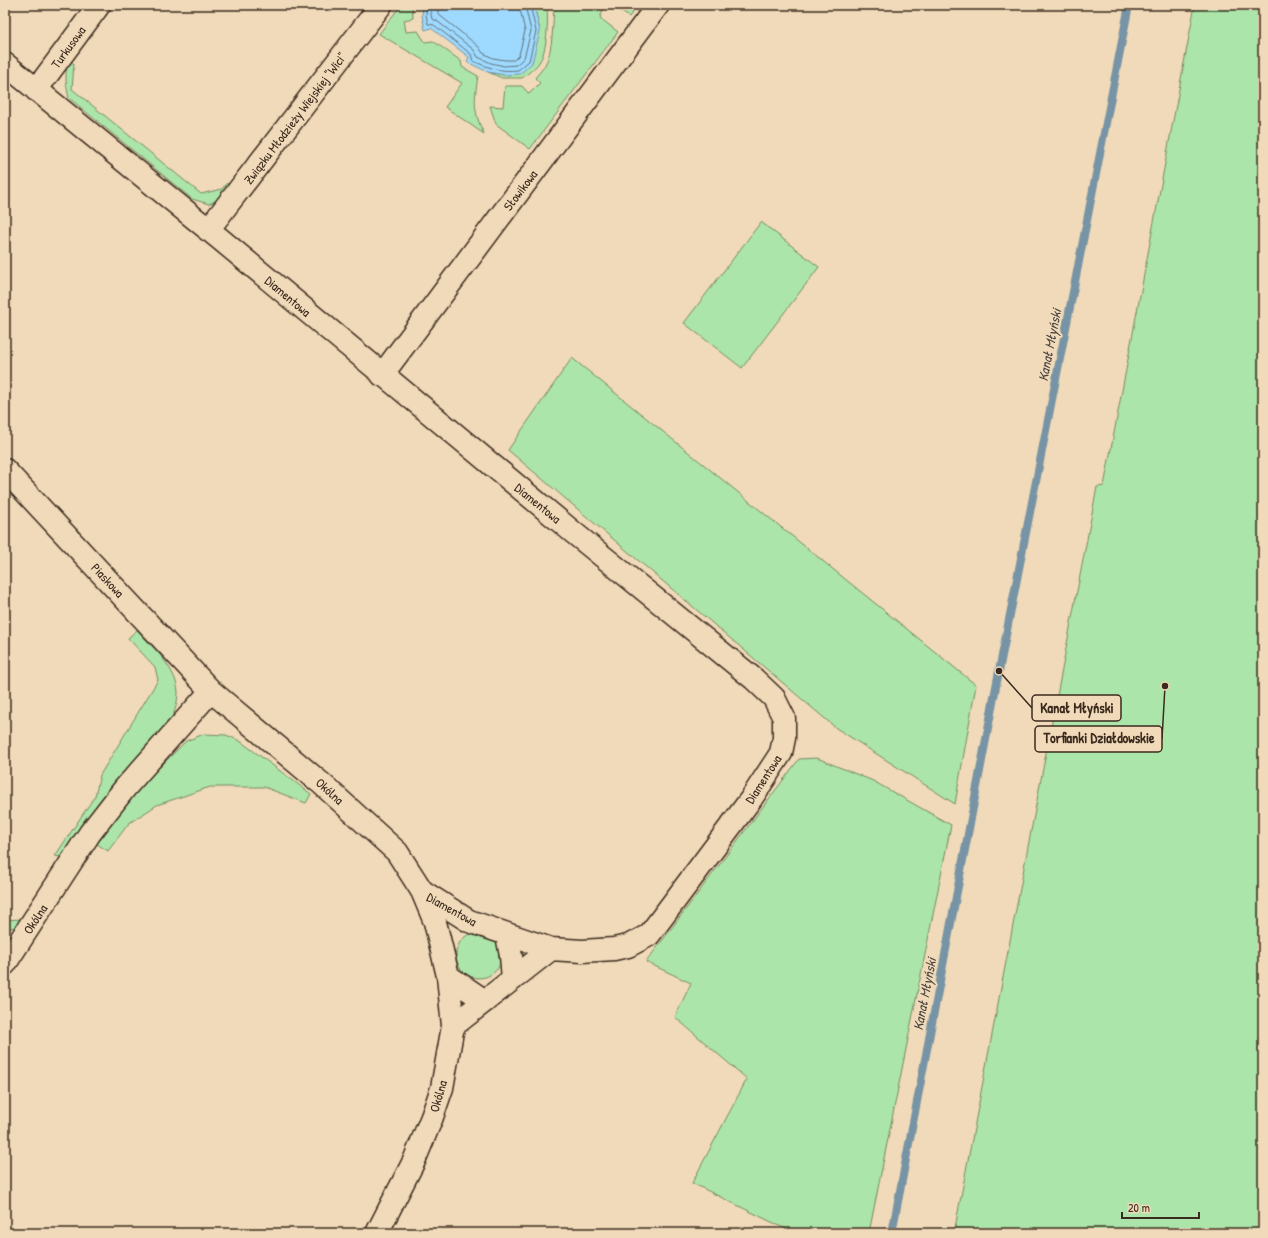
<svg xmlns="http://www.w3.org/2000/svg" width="1268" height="1238" viewBox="0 0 1268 1238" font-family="'Patrick Hand',sans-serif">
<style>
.green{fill:#ace5a9;stroke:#748864}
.water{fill:#9edaff;stroke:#7694a5}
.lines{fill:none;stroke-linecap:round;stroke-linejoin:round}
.shore{stroke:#637078;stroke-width:1}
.stream{stroke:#7694a5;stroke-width:8}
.minor-casing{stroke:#3b2a1e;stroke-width:25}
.minor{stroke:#f0dab9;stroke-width:22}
.labels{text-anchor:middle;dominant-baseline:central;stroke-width:4;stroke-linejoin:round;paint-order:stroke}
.street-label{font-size:13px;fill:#3b2a1e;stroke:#f0dab9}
.water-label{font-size:14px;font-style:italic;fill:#4a4440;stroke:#f0dab9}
.leader{fill:none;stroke:#3b2a1e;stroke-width:1.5}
.callout-dot{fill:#3b2a1e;stroke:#f0dab9;stroke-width:1.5}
.callout{fill:#f0dab9;stroke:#3b2a1e;stroke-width:1.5}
.callout-label{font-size:14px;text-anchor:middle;font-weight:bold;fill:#3b2a1e}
</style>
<rect width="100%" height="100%" fill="#f0dab9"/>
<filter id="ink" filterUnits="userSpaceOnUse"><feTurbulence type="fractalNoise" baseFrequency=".025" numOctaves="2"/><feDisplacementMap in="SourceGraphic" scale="8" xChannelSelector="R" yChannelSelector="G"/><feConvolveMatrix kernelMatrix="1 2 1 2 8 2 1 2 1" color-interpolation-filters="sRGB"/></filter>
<g filter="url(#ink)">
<path class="green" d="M 401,5 L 412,5 L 413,18 L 404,20 L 406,32 L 418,31 L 425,42 L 433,41 L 461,61 L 462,67 L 478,76 C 474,101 473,111 484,134 L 445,107 L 462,83 L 379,34 Z
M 534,5 L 547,5 C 548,20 548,52 538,64 C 534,69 527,74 522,78 L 502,78 L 488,72 L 504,75 L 540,31 Z
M 554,5 L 607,5 L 604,7 L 600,18 L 618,32 L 530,149 L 496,124 L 490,106 L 503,107 L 505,86 L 522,86 L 529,94 L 540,83 L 535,78 C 538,74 542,70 545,65 C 553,52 553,21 554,5 Z
M 612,5 L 638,5 L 629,17 Z
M 1195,5 L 1263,5 L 1263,1233 L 954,1233 L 1097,487 L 1104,486 Z
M 69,60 L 74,64 L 72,89 L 201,194 L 222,189 L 227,183 L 231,187 L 224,197 L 209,204 L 192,199 L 69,98 C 66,86 64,72 69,60 Z
M 761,222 L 819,267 L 742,368 L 684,323 Z
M 572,358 L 976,685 L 955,804 L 836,728 L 508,450 Z
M 137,630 C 153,648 176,667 178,692 C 178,700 175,713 171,719 C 157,741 136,759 118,778 C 97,803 79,830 61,857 L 55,856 L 95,796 L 100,775 L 158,680 L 155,667 L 128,638 Z
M 204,734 L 226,735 L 240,741 L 311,794 L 306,803 L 264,787 L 210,787 L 157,805 L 129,823 L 108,851 L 97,844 L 126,804 L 151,776 L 186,741 Z
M 817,758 L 873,781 L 951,825 L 869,1233 L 794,1233 L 692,1183 L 747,1079 L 675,1017 L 691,983 L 646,962 L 799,759 Z
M 22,919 L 14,927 L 5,930 L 5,920 Z
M456 955a23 23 0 1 1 46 0a23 23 0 1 1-46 0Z"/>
<path class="water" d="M 423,5 L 534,5 L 540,31 L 532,63 L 520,74 L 504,75 L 488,72 L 467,62 L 469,57 L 431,28 L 425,30 L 422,15 Z"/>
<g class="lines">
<path class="shore" d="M 427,5 L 426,15 L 428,24 L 434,25 L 471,54 L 473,61 C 490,68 500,72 518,70 L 529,61 L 536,31 L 530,5
M 432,5 L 431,15 L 432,19 L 437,21 L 474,50 L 478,57 L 491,63 L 504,66 L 516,65 L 524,58 L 531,31 L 525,5
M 438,5 L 438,14 L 478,46 L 483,53 L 493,58 L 505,60 L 514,60 L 519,55 L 525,31 L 519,5"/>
<path class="stream" d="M 892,1233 L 999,671 L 1129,5"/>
<defs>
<path id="minor" d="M 5,64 L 220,239 L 574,533 L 754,679 L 774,698 L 784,718 L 784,738 L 781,753 L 751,799 L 649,935 L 628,946 L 614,949 L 582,951 L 551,949 L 469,921 L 422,891
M 36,90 L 99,5
M 208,230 L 381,5
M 382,375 L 658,5
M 5,470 L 211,691
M 507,935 L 511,956 L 513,979
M 5,964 L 90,833 L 125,788 L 211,691 L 322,784 L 397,852 L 422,891 L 435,922 L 448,976 L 453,1026 L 447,1060 L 442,1088 L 432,1117 L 414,1161 L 377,1233
M 448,976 L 485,1001
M 453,1026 L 551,949"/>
</defs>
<use href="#minor" class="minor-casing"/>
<use href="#minor" class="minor"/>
</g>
</g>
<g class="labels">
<g class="street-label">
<text transform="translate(68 47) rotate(-54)">Turkusowa</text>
<text transform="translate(295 118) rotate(-53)">Związku Młodzieży Wiejskiej "Wici"</text>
<text transform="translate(520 190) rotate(-53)">Słowikowa</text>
<text transform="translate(288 296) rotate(40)">Diamentowa</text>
<text transform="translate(538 503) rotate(39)">Diamentowa</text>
<text transform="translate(108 580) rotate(47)">Piaskowa</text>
<text transform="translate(763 779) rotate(-57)">Diamentowa</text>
<text transform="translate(330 791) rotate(42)">Okólna</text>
<text transform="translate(452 909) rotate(29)">Diamentowa</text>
<text transform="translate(35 919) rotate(-57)">Okólna</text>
<text transform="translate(438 1096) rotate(-74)">Okólna</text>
</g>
<g class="water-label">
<text transform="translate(1049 345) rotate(-79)">Kanał Młyński</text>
<text transform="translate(924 994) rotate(-79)">Kanał Młyński</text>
</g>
</g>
<path class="leader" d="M999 671L1032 708M1165 686L1162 739"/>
<g class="callout-dot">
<circle cx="999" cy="671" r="4"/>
<circle cx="1165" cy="686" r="4"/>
</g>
<g class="callout">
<rect x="1032" y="695" width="89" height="26" rx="4"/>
<rect x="1035" y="726" width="127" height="26" rx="4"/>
</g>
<g class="callout-label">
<text x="1077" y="713">Kanał Młyński</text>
<text x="1099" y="743">Torfianki Działdowskie</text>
</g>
<rect width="1268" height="1238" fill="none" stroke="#f0dab9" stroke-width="20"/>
<rect x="10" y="10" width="1248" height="1218" fill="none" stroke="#3b2a1e" stroke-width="1.5" filter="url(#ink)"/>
<path d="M1122 1212v6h77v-6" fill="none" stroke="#3b2a1e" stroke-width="2"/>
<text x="1128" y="1212" font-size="12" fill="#3b2a1e" stroke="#f0dab9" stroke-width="3" paint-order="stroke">20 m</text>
</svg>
